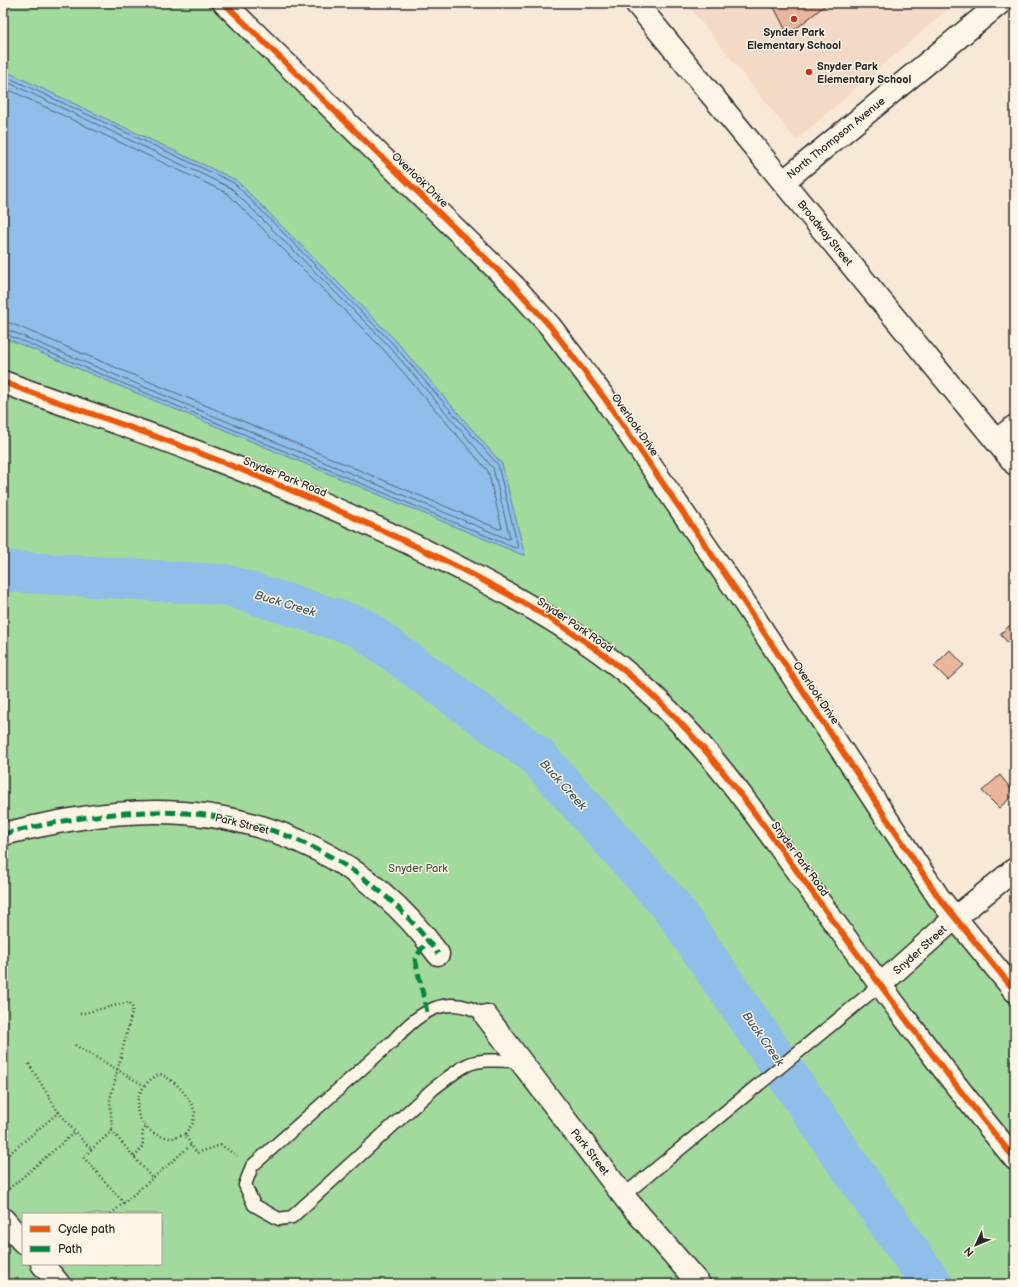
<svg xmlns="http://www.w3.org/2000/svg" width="1018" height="1287" viewBox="0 0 1018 1287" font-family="'Balsamiq Sans',sans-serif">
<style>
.built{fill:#f4d9c6}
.green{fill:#a2d99d;stroke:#668264;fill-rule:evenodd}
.water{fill:#8ebee9;stroke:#66839d}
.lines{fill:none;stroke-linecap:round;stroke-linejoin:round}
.shore{stroke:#536677;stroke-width:1}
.river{stroke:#8ebee9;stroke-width:41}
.building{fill:#eab59d;stroke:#2b2b2b}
.lane-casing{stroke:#2b2b2b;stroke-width:15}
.street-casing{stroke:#2b2b2b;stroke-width:25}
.path{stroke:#2b2b2b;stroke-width:2.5;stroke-dasharray:1 3;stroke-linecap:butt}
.lane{stroke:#fcf5e5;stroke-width:12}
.street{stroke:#fcf5e5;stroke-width:22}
.quiet{stroke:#00873e;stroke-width:5;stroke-dasharray:10 5;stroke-linecap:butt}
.cycleway-casing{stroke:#fcf5e5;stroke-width:8}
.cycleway{stroke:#e8590c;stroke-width:6}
.poi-dot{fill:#c8321e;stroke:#fcf5e5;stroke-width:1.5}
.labels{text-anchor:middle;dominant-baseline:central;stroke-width:3;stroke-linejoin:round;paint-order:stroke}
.poi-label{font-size:11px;font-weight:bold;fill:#2b2b2b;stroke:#fcf5e5}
.street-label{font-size:11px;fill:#2b2b2b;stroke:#fcf5e5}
.park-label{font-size:11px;fill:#495648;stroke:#fcf5e5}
.water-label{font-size:12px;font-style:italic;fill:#495764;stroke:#fcf5e5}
</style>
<rect width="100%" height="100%" fill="#f8e8d7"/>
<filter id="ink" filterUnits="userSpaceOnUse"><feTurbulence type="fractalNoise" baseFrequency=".025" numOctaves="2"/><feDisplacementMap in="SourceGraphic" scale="8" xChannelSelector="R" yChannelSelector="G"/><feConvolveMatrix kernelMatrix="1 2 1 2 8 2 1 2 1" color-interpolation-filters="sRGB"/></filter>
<g filter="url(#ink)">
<path class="built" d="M 686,3 L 955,3 L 796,140 Z"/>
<path class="green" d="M 3,3 L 223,3 L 550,326 L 956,917 L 1015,986 L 1015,1284 L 3,1284 ZM 23,1214 L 161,1214 L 161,1264 L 23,1264 Z"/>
<path class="water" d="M 3,70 L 236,180 L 394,339 L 502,464 L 525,556 L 3,337 Z"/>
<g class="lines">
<path class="shore" d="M 3,75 L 234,183 L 391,342 L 498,465 L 518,547 L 515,548 L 3,333
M 3,80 L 231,188 L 388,345 L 493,468 L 510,538 L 508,539 L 3,328
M 3,87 L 227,193 L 383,349 L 488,471 L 502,528 L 499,529 L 10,323 L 3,322"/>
<path class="river" d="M 3,571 L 226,585 L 360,627 L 537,756 L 672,907 L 868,1193 L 932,1284"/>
</g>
<path class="building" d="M 772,3 L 828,3 L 788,35 Z
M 1015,621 L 1015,640 L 1009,644 L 1000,634 Z
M 950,650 L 964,665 L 948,680 L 934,666 Z
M 1000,775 L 1015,794 L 999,808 L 982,791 Z"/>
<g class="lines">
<defs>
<path id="lane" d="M 486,1016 C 447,991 419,1012 393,1041 L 252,1166 L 245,1185 L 254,1205 L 279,1219 L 292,1217 L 433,1089 C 444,1081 455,1071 467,1065 C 482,1058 504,1061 520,1061
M 624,1195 L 880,985"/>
<path id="street" d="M 224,3 L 514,286 L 550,326 L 605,399 L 736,590 L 939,898 L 1015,991
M 636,3 L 1015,464
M 783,182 L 1000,3
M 3,382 C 69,407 136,428 202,454 C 294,490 385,529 473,575 C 531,606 589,639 639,683 C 709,744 761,822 815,896 C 880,985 945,1074 1015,1159
M 996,441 L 1015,426
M 3,834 C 53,822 104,812 155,812 C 271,812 370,861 438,954
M 880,985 L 956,917 L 1015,869
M 486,1016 L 629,1203 L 699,1284
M 3,1219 L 23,1242
M 42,1264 L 59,1284"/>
</defs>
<use href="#lane" class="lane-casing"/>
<use href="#street" class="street-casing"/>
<path class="path" d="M 80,1014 L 129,1002 L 133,1008 L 110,1100 L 112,1131
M 75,1045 L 143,1085
M 29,1064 L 57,1110 L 75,1132
M 185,1134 C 181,1135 177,1138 173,1138 C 171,1139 167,1137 164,1137 C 130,1128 128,1089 160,1074 C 178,1082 186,1094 195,1111 L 193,1123 L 185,1134 L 191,1145
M 134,1157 C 143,1149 144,1144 142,1133 L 146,1127
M 3,1159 L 59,1112
M 3,1194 L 75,1132 L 91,1149
M 124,1203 L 83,1157 L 112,1131 L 152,1178
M 111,1214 L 191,1145 L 197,1153 L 221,1145 L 237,1156"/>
<use href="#lane" class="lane"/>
<use href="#street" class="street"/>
<path class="quiet" d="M 3,834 C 53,822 104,812 155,812 C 271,812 370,861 438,954
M 427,1012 L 415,959 L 428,939"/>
<defs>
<path id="cycleway" d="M 224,3 L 514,286 L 550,326 L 605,399 L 736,590 L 939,898 L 1015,991
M 3,382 C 69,407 136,428 202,454 C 294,490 385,529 473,575 C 531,606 589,639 639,683 C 709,744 761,822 815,896 C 880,985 945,1074 1015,1159"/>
</defs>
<use href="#cycleway" class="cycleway-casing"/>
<use href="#cycleway" class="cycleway"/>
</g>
</g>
<g class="poi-dot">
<circle cx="794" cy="19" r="4"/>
<circle cx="809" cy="72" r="4"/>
</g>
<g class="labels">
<g class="poi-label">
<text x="794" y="32">Synder Park<tspan x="794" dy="13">Elementary School</tspan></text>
<text x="817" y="66" text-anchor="start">Snyder Park<tspan x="817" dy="13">Elementary School</tspan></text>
</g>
<g class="street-label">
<text transform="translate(836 138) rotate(-39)">North Thompson Avenue</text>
<text transform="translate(420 180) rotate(44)">Overlook Drive</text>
<text transform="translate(825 233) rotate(51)">Broadway Street</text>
<text transform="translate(635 425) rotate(55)">Overlook Drive</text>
<text transform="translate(285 477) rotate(22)">Snyder Park Road</text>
<text transform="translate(575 625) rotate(34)">Snyder Park Road</text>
<text transform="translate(816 693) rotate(56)">Overlook Drive</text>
<text transform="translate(242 824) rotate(14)">Park Street</text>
<text transform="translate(800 859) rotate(54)">Snyder Park Road</text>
<text transform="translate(920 950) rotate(-42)">Snyder Street</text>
<text transform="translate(590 1152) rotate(52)">Park Street</text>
</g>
<g class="park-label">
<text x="418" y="868">Snyder Park</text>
</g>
<g class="water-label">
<text transform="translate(285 604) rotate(17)">Buck Creek</text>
<text transform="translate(563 785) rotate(48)">Buck Creek</text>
<text transform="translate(763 1039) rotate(55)">Buck Creek</text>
</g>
</g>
<rect width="1018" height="1287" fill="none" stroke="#fcf5e5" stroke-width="16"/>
<rect x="8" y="8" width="1002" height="1271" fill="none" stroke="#2b2b2b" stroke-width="1.5" filter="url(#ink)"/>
<rect x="22" y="1213" width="140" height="52" fill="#fcf5e5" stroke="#a8a49b"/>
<rect x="30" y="1226" width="20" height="6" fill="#e8590c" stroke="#a8a49b"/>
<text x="58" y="1233" font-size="12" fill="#2b2b2b">Cycle path</text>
<rect x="30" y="1246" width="20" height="6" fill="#00873e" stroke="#a8a49b"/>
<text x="58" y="1253" font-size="12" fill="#2b2b2b">Path</text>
<g transform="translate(976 1245) rotate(226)" stroke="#fcf5e5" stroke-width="3" paint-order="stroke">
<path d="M0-3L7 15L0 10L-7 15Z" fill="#2b2b2b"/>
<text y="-6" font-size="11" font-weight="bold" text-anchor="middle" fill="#2b2b2b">N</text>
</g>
</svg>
